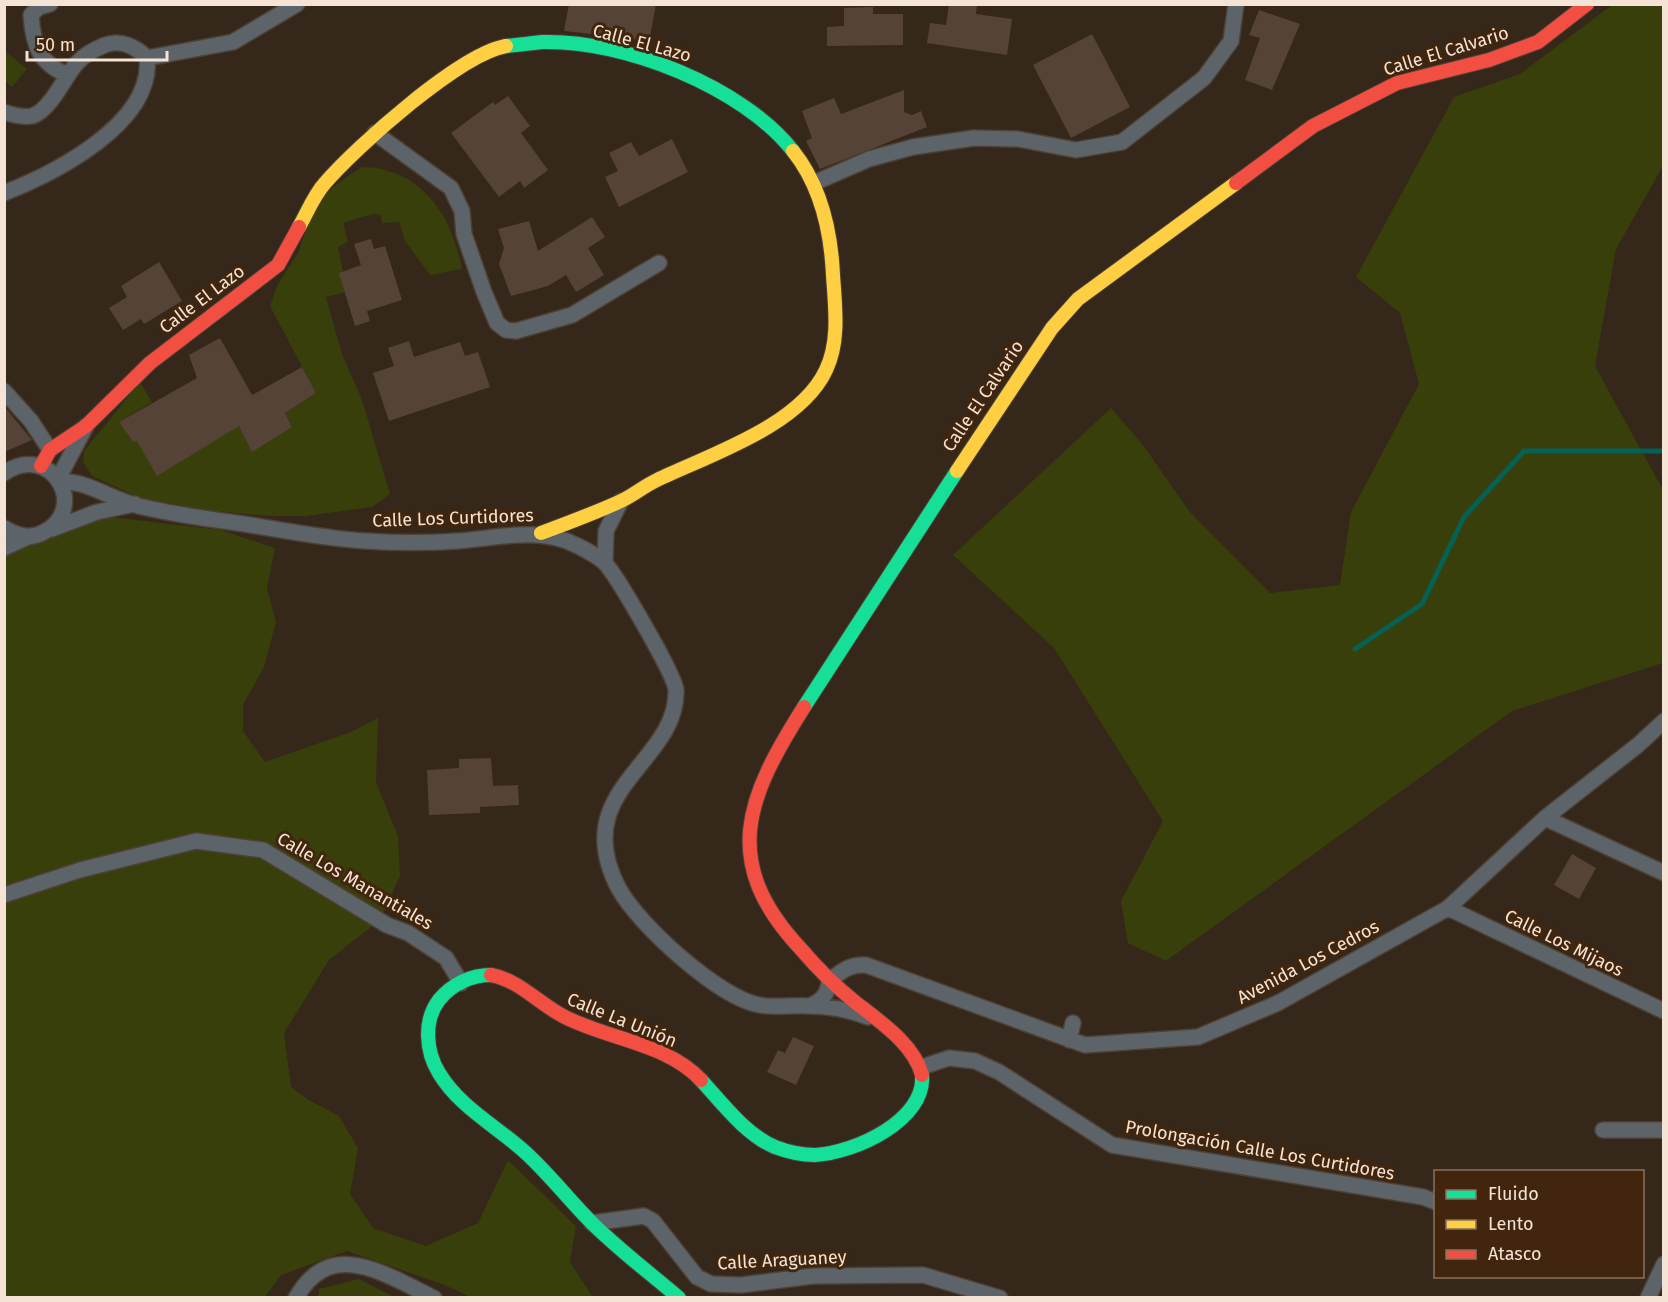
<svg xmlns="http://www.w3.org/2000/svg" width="1668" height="1302" viewBox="0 0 1668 1302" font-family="'Fira Sans',sans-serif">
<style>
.green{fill:#383f0a}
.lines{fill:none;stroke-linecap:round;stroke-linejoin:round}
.stream{stroke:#056154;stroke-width:5}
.building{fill:#564337}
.street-casing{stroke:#4d4136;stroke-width:18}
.fast-casing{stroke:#4d4136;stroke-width:16}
.slow-casing{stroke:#4d4136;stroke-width:16}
.jam-casing{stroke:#4d4136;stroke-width:16}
.street{stroke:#5c6469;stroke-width:15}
.fast{stroke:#16e098;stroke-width:14}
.slow{stroke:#ffcf43;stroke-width:14}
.jam{stroke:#f24e42;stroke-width:14}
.labels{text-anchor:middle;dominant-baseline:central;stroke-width:6;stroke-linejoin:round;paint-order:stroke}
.street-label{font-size:18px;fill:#f5e3d5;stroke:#41260d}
</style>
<rect width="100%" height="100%" fill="#352719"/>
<path class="green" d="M 1612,5 L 1663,5 L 1663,166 L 1616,249 L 1595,366 L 1663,490 L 1663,663 L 1512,711 L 1166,961 L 1128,943 L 1121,901 L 1163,821 L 1054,648 L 953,555 L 1111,408 L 1143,445 L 1189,511 L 1270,593 L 1340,585 L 1351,512 L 1419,384 L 1400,313 L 1356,277 L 1454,97 L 1520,74 Z
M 5,51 L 27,69 L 12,87 L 5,81 Z
M 362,167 C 421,168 452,215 462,269 L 430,275 L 405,241 L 399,222 L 382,223 L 381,215 L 373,214 L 343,223 L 348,242 L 338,247 L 347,292 L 326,297 L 342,354 L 362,400 L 390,494 L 372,507 L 306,516 L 271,516 L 213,511 L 140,498 L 92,476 L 83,462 L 84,451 L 140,382 L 152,402 L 119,422 L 133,442 L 239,426 L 252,451 L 292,426 L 285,413 L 316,393 L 270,306 L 278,284 L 298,253 L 315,204 L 339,182 Z
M 111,517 L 221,530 L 275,548 L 267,588 L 276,622 L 264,667 L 243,705 L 243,731 L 265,762 L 351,732 L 378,718 L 376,782 L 398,836 L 400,876 L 380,920 L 329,960 L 284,1033 L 291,1087 L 307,1099 L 339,1116 L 358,1148 L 350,1194 L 373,1228 L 426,1246 L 478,1223 L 508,1160 L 576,1226 L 570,1262 L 593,1297 L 470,1297 L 445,1285 L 347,1251 L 281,1275 L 265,1297 L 5,1298 L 5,554 L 78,525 Z
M 359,1279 L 394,1297 L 318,1297 L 319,1289 Z"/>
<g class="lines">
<path class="stream" d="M 1355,649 L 1422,604 L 1464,517 L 1524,451 L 1664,451"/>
</g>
<path class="building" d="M 569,4 L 656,4 L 649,42 L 628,38 L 628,42 L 591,34 L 564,31 Z
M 949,4 L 977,4 L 976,14 L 1012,19 L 1007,55 L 927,43 L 930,23 L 946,25 Z
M 873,7 L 873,14 L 903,14 L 903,45 L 827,46 L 827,27 L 844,26 L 844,8 Z
M 1259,10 L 1300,24 L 1272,90 L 1245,80 L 1260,38 L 1249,35 Z
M 1092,34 L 1130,107 L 1071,138 L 1033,65 Z
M 904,90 L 904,112 L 912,115 L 921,111 L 927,127 L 820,169 L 806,141 L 812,138 L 802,111 L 834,98 L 841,114 Z
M 508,96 L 530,126 L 521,133 L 548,170 L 524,188 L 520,181 L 499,197 L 451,133 L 493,102 L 495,105 Z
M 672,139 L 688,172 L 619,207 L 605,177 L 618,171 L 609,153 L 631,142 L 639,156 Z
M 592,217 L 605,237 L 588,248 L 604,275 L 576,292 L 566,275 L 548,286 L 511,296 L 499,264 L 504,248 L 498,229 L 529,221 L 538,251 Z
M 371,239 L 374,249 L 385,246 L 402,300 L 367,311 L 370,321 L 355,326 L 339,273 L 361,265 L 354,244 Z
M 159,262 L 182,301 L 144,324 L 141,319 L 123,330 L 109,308 L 127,297 L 121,286 Z
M 220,338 L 252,395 L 302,367 L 316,393 L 285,413 L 292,427 L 252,452 L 239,426 L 157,476 L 137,441 L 133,442 L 119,422 L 197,378 L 189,355 Z
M 409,341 L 414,357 L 460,342 L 465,356 L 478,352 L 490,387 L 389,421 L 373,373 L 394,366 L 388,348 Z
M 4,406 L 32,440 L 4,452 Z
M 491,758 L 493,786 L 518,785 L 519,805 L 480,807 L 480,813 L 429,815 L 427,770 L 459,768 L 459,759 Z
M 1572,854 L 1596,868 L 1579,899 L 1554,885 Z
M 793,1037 L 814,1046 L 796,1085 L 767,1072 L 778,1050 L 785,1053 Z"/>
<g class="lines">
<defs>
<path id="street" d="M 50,4 L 39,7 L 31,15 C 33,44 39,64 68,75
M 147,58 L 233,42 L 297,4
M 4,112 C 13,115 23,118 32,116 C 50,111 65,76 77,63 C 85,54 95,49 105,45 C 121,39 136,47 147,58 C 154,123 55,173 4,193
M 375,133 L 451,188 L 462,211 L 464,234 L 484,292 L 497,323 L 506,330 L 516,331 L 572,315 L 659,263
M 814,183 L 869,159 L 913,147 L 974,138 L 1018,139 L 1076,150 L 1122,142 L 1204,78 L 1231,41 L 1236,4
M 4,391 L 31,421 L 50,450
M 4,473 C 51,441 90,508 44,532 C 31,540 17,536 4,528
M 58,479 L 86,426
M 60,481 C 86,481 110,498 135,505 C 173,515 212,519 250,525 C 288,531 327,539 366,541 C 396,543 428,543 458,541 C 499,538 540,526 578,546 C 586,550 597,556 604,562 C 616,574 675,675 676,690 C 678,764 566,789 619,889 C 639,925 718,997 759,1005 C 774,1008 792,1005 808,1006 C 828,1006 850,1010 868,1017
M 52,529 L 97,512 L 135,504
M 4,548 L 28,537
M 605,563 L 606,531 L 621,501
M 1545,818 L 1664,873
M 4,895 L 80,870 L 196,841 L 263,850 L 387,925 L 408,933 L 446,958 L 461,983
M 1448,908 L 1664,1011
M 810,1006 C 822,1000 828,995 829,981 C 842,971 849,964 866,965 L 1085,1045 L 1198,1037 L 1278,1003 L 1448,908 L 1545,818 L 1638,745 L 1664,721
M 1069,1040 L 1073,1023
M 922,1067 L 949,1058 L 975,1061 L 999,1072 L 1112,1145 L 1423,1197 L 1436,1202
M 1603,1130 L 1664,1130
M 592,1223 L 644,1216 L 653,1221 L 697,1277 L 711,1284 L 741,1285 L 813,1276 L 923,1275 L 1000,1298
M 296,1298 C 331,1236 386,1275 434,1298
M 1648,1298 L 1664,1264"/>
<path id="fast" d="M 506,46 C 519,45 531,43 543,42 C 624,40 743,87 793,151
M 804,707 L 957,471
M 491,975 C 471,975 452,984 439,1000 C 423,1021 426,1052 439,1073 C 460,1108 498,1127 526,1153 C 550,1175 570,1201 592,1223 C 619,1250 650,1273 679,1298
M 701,1080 C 722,1103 746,1135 775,1147 C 788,1152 801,1155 815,1155 C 855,1153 926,1120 922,1075"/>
<path id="slow" d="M 299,227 C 307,213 314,195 325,183 C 357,146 460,54 506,46
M 957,471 L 1052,328 L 1078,299 L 1236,183
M 541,533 C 568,523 595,513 621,501 C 634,495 644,486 657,480 C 709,455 800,426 826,370 C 840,341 835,306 833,275 C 831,232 821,186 793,151"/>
<path id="jam" d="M 1236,183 L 1313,126 L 1397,83 L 1489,60 L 1538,42 L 1587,4
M 41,466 L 50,450 L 86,426 L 150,363 L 278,265 L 299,227
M 804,707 C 747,797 719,861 800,948 C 817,968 835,986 855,1002 C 879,1021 914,1044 922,1075
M 491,975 C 519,980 538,1003 563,1016 C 606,1039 667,1043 701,1080"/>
</defs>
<use href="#street" class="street-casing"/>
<use href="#fast" class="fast-casing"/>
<use href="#slow" class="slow-casing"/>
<use href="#jam" class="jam-casing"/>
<use href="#street" class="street"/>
<use href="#fast" class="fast"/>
<use href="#slow" class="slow"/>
<use href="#jam" class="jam"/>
</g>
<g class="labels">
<g class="street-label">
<text transform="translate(642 43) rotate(15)">Calle El Lazo</text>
<text transform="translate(1446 51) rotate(-17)">Calle El Calvario</text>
<text transform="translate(202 299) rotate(-37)">Calle El Lazo</text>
<text transform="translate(983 396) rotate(-56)">Calle El Calvario</text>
<text transform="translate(453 518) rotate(-2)">Calle Los Curtidores</text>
<text transform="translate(355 881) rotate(30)">Calle Los Manantiales</text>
<text transform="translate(1564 943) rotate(26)">Calle Los Mijaos</text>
<text transform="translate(1308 962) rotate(-28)">Avenida Los Cedros</text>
<text transform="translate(622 1020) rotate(22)">Calle La Unión</text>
<text transform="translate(1260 1150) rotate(10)">Prolongación Calle Los Curtidores</text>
<text transform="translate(782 1260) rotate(-3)">Calle Araguaney</text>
</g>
</g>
<rect width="1668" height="1302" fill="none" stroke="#f5e3d5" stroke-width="12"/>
<rect x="1434" y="1170" width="210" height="108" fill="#41260d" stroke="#89725d" stroke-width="1.5"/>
<rect x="1446" y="1190" width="30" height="9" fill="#16e098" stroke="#89725d" stroke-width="1.5"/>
<text x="1488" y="1200" font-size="18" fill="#f5e3d5">Fluido</text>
<rect x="1446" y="1220" width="30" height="9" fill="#ffcf43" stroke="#89725d" stroke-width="1.5"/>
<text x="1488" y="1230" font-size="18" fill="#f5e3d5">Lento</text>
<rect x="1446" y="1250" width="30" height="9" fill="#f24e42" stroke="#89725d" stroke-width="1.5"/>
<text x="1488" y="1260" font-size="18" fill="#f5e3d5">Atasco</text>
<path d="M27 51v9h140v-9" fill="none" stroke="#f5e3d5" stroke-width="3"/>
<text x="36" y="51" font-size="18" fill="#f5e3d5" stroke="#41260d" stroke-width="4.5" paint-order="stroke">50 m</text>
</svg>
